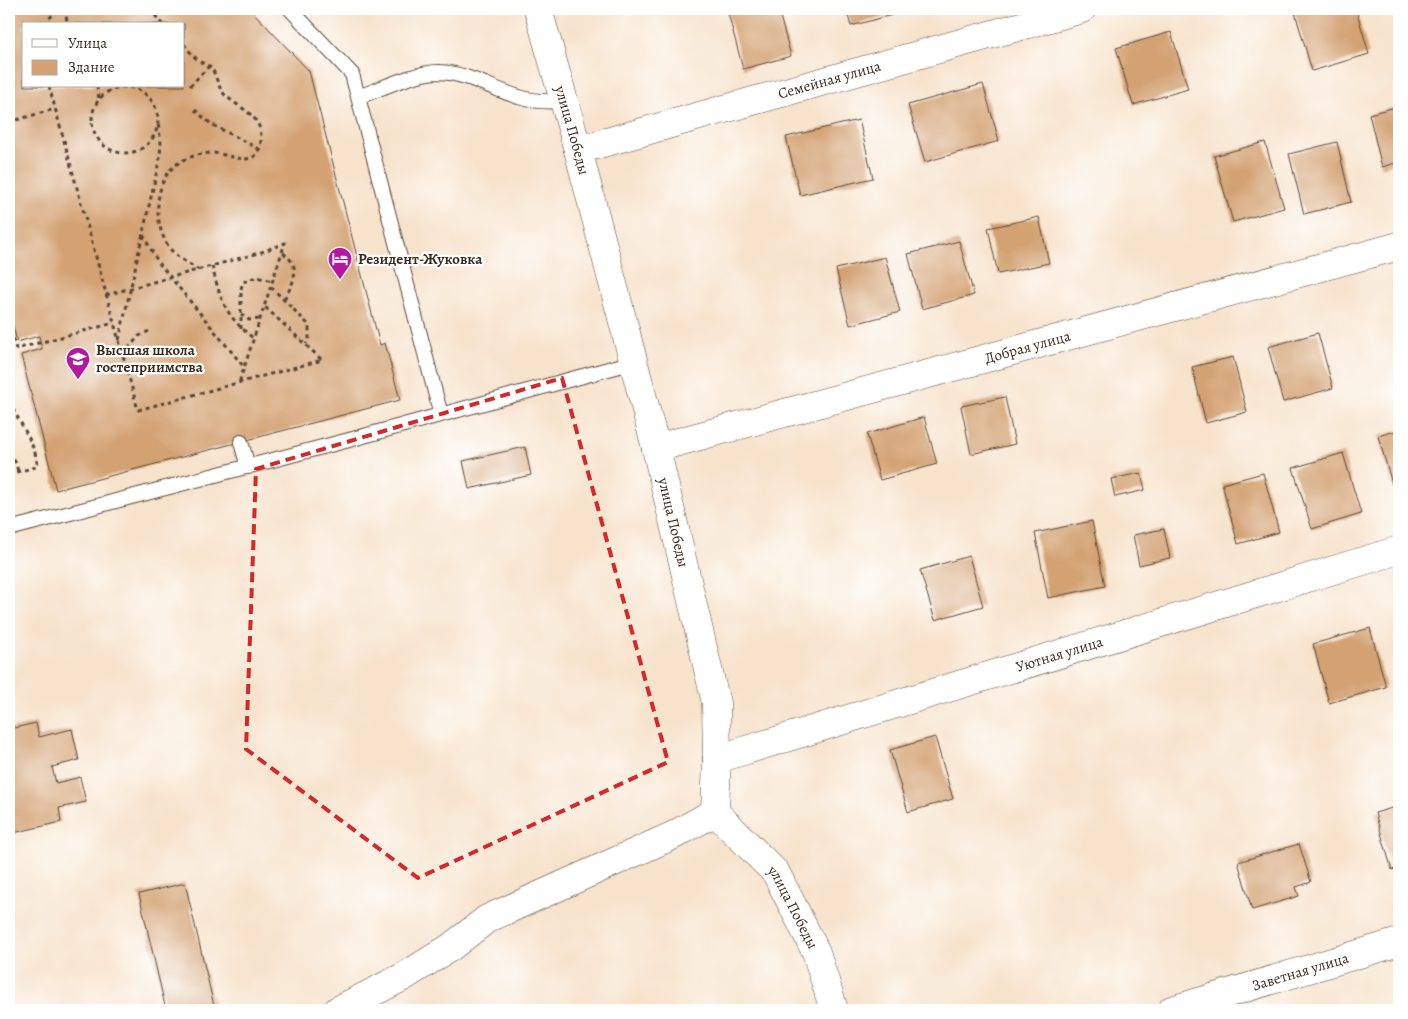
<svg xmlns="http://www.w3.org/2000/svg" width="1408" height="1019" viewBox="0 0 1408 1019" font-family="Alegreya,serif">
<style>
.building{fill:#d3a172;fill-rule:evenodd}
.lines{fill:none;stroke-linecap:round;stroke-linejoin:round}
.service-casing{stroke:#574638;stroke-width:16}
.minor-casing{stroke:#574638;stroke-width:29}
.path{stroke:#574638;stroke-width:3;stroke-dasharray:4 4;stroke-linecap:butt}
.service{stroke:#fff;stroke-width:14}
.minor{stroke:#fff;stroke-width:28}
.marked{fill:none;stroke:#d62828;stroke-width:4;stroke-dasharray:10 6;stroke-linejoin:round}
.labels{text-anchor:middle;dominant-baseline:central;stroke-width:4.5;stroke-linejoin:round;paint-order:stroke}
.street-label{font-size:15px;fill:#3b2a1e;stroke:#fff}
.poi-label{font-size:15px;font-weight:bold;fill:#3b2a1e;stroke:#fff;text-anchor:start}
</style>
<rect width="100%" height="100%" fill="#fff"/>
<filter id="ink" filterUnits="userSpaceOnUse"><feTurbulence type="fractalNoise" baseFrequency=".02" numOctaves="2"/><feDisplacementMap in="SourceGraphic" scale="10" xChannelSelector="R" yChannelSelector="G"/><feConvolveMatrix kernelMatrix="1 2 1 2 8 2 1 2 1" color-interpolation-filters="sRGB"/></filter>
<filter id="wash" filterUnits="userSpaceOnUse"><feTurbulence type="fractalNoise" baseFrequency=".0096" numOctaves="4" result="noise"/><feDisplacementMap in="SourceGraphic" scale="20" xChannelSelector="R" yChannelSelector="G"/><feGaussianBlur stdDeviation="1.12" result="paint"/><feColorMatrix in="noise" values="0 0 0 0 0 0 0 0 0 0 0 0 0 0 0 0 0 1.4 0 .05"/><feComposite in="paint" operator="in"/></filter>
<g filter="url(#wash)">
<rect width="100%" height="100%" fill="#f7e3cc"/>
<g id="blocks">
<path class="building" d="M 9,9 L 250,9 L 309,71 L 380,345 L 385,343 L 400,400 L 56,490 L 21,355 L 42,349 L 39,336 L 17,342 L 9,310 ZM 24,24 L 184,24 L 184,86 L 24,86 Z
M 727,9 L 778,9 L 791,56 L 743,69 Z
M 846,9 L 898,9 L 899,13 L 851,26 Z
M 1294,9 L 1356,9 L 1369,54 L 1312,71 Z
M 1171,32 L 1188,89 L 1133,105 L 1116,48 Z
M 983,84 L 999,141 L 925,162 L 908,105 Z
M 1399,106 L 1399,162 L 1382,167 L 1369,114 Z
M 859,120 L 873,178 L 800,195 L 786,137 Z
M 1265,142 L 1284,208 L 1233,222 L 1214,156 Z
M 1337,142 L 1351,202 L 1304,214 L 1289,154 Z
M 1039,217 L 1049,263 L 998,274 L 988,228 Z
M 959,241 L 974,295 L 922,309 L 908,254 Z
M 885,257 L 900,312 L 850,325 L 836,269 Z
M 1318,333 L 1333,388 L 1283,402 L 1268,347 Z
M 1233,357 L 1247,412 L 1206,423 L 1192,367 Z
M 1005,397 L 1015,444 L 971,454 L 961,406 Z
M 924,417 L 937,464 L 880,480 L 867,434 Z
M 1399,430 L 1399,488 L 1394,490 L 1378,436 Z
M 525,447 L 531,475 L 469,489 L 463,461 Z
M 1343,453 L 1361,514 L 1312,529 L 1293,468 Z
M 1141,473 L 1145,490 L 1115,497 L 1111,479 Z
M 1263,473 L 1279,532 L 1238,544 L 1222,484 Z
M 1092,521 L 1105,586 L 1048,598 L 1035,533 Z
M 1164,529 L 1170,558 L 1139,565 L 1133,535 Z
M 969,556 L 983,606 L 935,620 L 920,570 Z
M 1370,628 L 1386,687 L 1329,703 L 1313,644 Z
M 36,723 L 39,737 L 72,729 L 79,760 L 52,767 L 56,783 L 80,777 L 86,802 L 59,808 L 61,822 L 13,833 L 9,813 L 9,729 Z
M 935,737 L 953,799 L 908,812 L 890,750 Z
M 1399,806 L 1399,868 L 1392,870 L 1375,813 Z
M 1299,844 L 1311,882 L 1296,887 L 1299,896 L 1252,910 L 1238,862 Z
M 185,883 L 215,1010 L 166,1010 L 139,894 Z"/>
</g>
</g>
<g filter="url(#ink)">
<use href="#blocks" fill-opacity="0" stroke="#574638" stroke-width="1"/>
<g class="lines">
<defs>
<path id="service" d="M 290,9 L 352,74 L 441,415
M 358,97 C 381,89 415,72 439,72 C 467,73 492,89 519,97 C 534,102 549,102 564,101
M 241,442 L 248,467
M 9,529 L 349,440 L 634,362"/>
<g id="minor">
<path id="s1" d="M 538,9 L 578,150 L 656,448 L 716,703 L 717,759 L 715,812 L 776,873 L 816,952 L 834,1010"/>
<path id="s2" d="M 578,150 L 1082,9"/>
<path id="s3" d="M 656,448 L 1399,246"/>
<path id="s4" d="M 717,759 L 1399,550"/>
<path d="M 338,1010 L 405,976 L 451,947 L 487,919 L 674,835 L 715,812"/>
<path id="s5" d="M 1172,1010 L 1399,942"/>
</g>
</defs>
<use href="#service" class="service-casing"/>
<use href="#minor" class="minor-casing"/>
<path class="path" d="M 64,9 L 68,24
M 150,9 L 162,24
M 44,24 L 58,9
M 184,44 C 188,50 193,56 199,61 C 203,64 208,64 212,69 C 217,77 218,88 225,95 C 241,110 262,114 261,140 C 259,172 231,154 213,153 C 201,153 187,157 177,164 C 153,181 153,225 169,247 C 176,258 188,263 199,270
M 49,86 L 138,410 L 322,360 L 265,307
M 97,86 L 99,99
M 190,86 L 209,66
M92 120a33 33 0 1 1 66 0a33 33 0 1 1-66 0Z
M 195,110 L 211,124 L 259,149
M 9,122 L 55,109
M 143,235 L 158,262 L 244,367
M 283,253 C 302,266 294,283 284,299
M 212,266 C 221,302 225,315 254,339
M 271,287 L 309,325 L 309,338 L 306,344
M 106,295 L 259,253 L 285,243 L 239,383
M 241,314 L 249,320 L 260,319
M 9,323 L 16,349 L 114,323
M 241,329 L 241,289 L 243,282 L 256,277 L 273,281
M 119,340 L 160,157 L 161,143 L 158,123
M 123,355 L 139,336 L 149,331
M 9,402 C 15,414 42,455 36,467 L 9,474
M 9,453 L 16,463 L 18,472"/>
<use href="#service" class="service"/>
<use href="#minor" class="minor"/>
</g>
</g>
<path class="marked" d="M 562,378 L 668,762 L 418,878 L 246,749 L 256,469 Z"/>
<defs>
<symbol id="hotel-pin" viewBox="-11 -11 22 30"><path d="M0 17L-7.5 6A9.5 9.5 0 1 1 7.5 6Z" fill="#b5179e" stroke="#fff"/><path d="M-6-4.5h1.5V1H6V5H4.5V3h-9V5H-6ZM-4 0a1.8 1.8 0 1 1 3.6 0ZM.5 0V-2.5h3Q6-2.5 6 0Z" fill="#fff"/></symbol>
<symbol id="university-pin" viewBox="-11 -11 22 30"><path d="M0 17L-7.5 6A9.5 9.5 0 1 1 7.5 6Z" fill="#b5179e" stroke="#fff"/><path d="M0-5L7-2L0 1L-7-2ZM-4 1L0 2.5L4 1V4Q0 6-4 4Z" fill="#fff"/></symbol>
</defs>
<g fill-rule="evenodd">
<use href="#hotel-pin" x="326" y="245" width="28" height="38"/>
<use href="#university-pin" x="64" y="345" width="28" height="38"/>
</g>
<g class="labels">
<g class="street-label">
<text stroke="none"><textPath href="#s2" startOffset="261">Семейная улица</textPath></text>
<text stroke="none"><textPath href="#s1" startOffset="126">улица Победы</textPath></text>
<text stroke="none"><textPath href="#s3" startOffset="385">Добрая улица</textPath></text>
<text stroke="none"><textPath href="#s1" startOffset="531">улица Победы</textPath></text>
<text stroke="none"><textPath href="#s4" startOffset="358">Уютная улица</textPath></text>
<text stroke="none"><textPath href="#s1" startOffset="950">улица Победы</textPath></text>
<text stroke="none"><textPath href="#s5" startOffset="134">Заветная улица</textPath></text>
</g>
<g class="poi-label">
<text x="358" y="259">Резидент-Жуковка</text>
<text x="96" y="350">Высшая школа<tspan x="96" dy="17">гостеприимства</tspan></text>
</g>
</g>
<rect width="1408" height="1019" fill="none" stroke="#fff" stroke-width="30"/>
<rect x="22" y="22" width="162" height="65" fill="#ffffff" stroke="#b1aaa5"/>
<rect x="32" y="39" width="25" height="8" fill="#ffffff" stroke="#b1aaa5"/>
<text x="68" y="48" font-size="15" fill="#3b2a1e">Улица</text>
<rect x="32" y="60" width="25" height="15" fill="#d3a172" stroke="#b1aaa5"/>
<text x="68" y="72" font-size="15" fill="#3b2a1e">Здание</text>
</svg>
